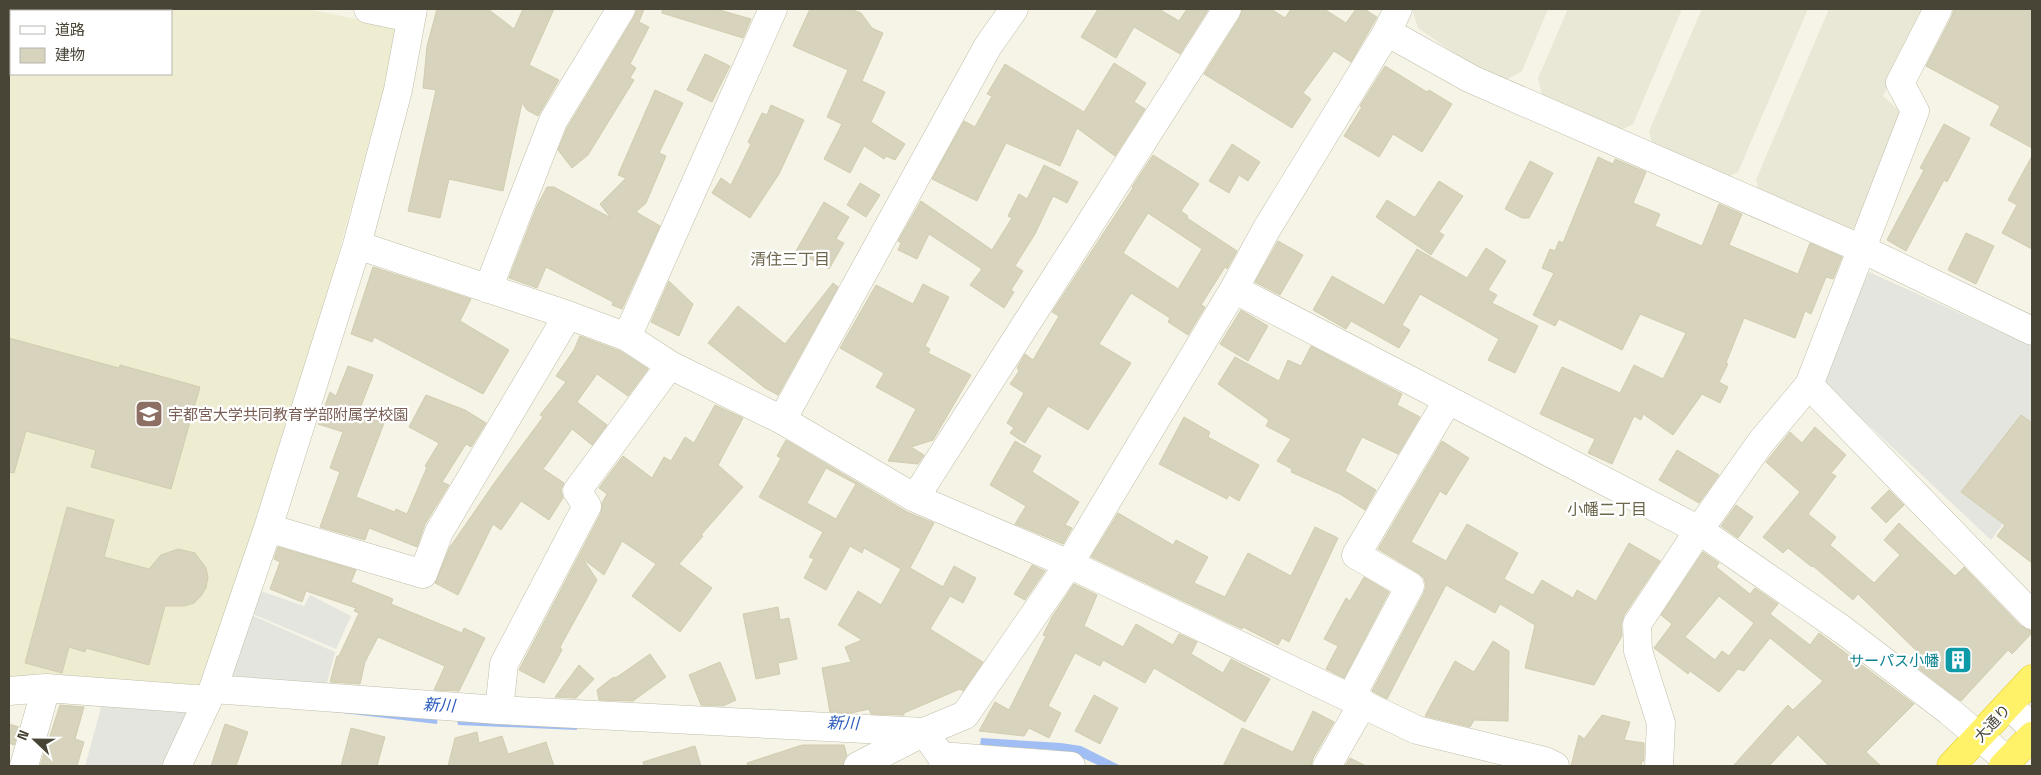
<svg xmlns="http://www.w3.org/2000/svg" width="2041" height="775" viewBox="0 0 2041 775" font-family="'Space Grotesk','Noto Sans JP',sans-serif">
<style>
.residential{fill:#e9e7d5}
.education{fill:#eeedd1;fill-rule:evenodd}
.parking{fill:#e5e5df}
.water{fill:#a1bef4}
.building{fill:#d7d3bc;stroke:#d2cdaf;fill-rule:evenodd}
.lines{fill:none;stroke-linecap:round;stroke-linejoin:round}
.minor-casing{stroke:#c1bea9;stroke-width:29}
.highway-casing{stroke:#e6cf30;stroke-width:29}
.minor{stroke:#fff;stroke-width:28}
.highway{stroke:#fff168;stroke-width:28}
.labels{text-anchor:middle;dominant-baseline:central;stroke-width:4.5;stroke-linejoin:round;paint-order:stroke}
.education-label{font-size:15px;fill:#785e54;stroke:#fff;text-anchor:start}
.culture-label{font-size:15px;fill:#0d838f;stroke:#fff;text-anchor:end}
.street-label{font-size:15px;fill:#484536;stroke:#fff}
.neighbourhood-label{font-size:16px;fill:#6c674c;stroke:#fff}
.water-label{font-size:16px;font-style:italic;fill:#2959ba;stroke:#fff}
</style>
<rect width="100%" height="100%" fill="#f5f4e7"/>
<path class="residential" d="M 1412,9 L 1548,9 L 1522,71 L 1506,80 L 1476,68 L 1418,28 Z
M 1568,9 L 1682,9 L 1633,124 L 1619,131 L 1542,95 L 1538,78 Z
M 1702,9 L 1808,9 L 1738,172 L 1723,179 L 1653,146 L 1649,131 Z
M 1829,9 L 1926,9 L 1883,96 L 1906,117 L 1864,223 L 1844,232 L 1760,196 L 1756,180 Z"/>
<path class="education" d="M 9,9 L 307,9 L 400,28 L 333,274 L 203,686 L 9,677 ZM 11,11 L 171,11 L 171,74 L 11,74 Z"/>
<path class="parking" d="M 1869,272 L 2032,346 L 2032,423 L 2021,416 L 1964,494 L 2003,524 L 1991,540 L 1822,381 Z
M 261,591 L 304,606 L 310,595 L 351,616 L 336,649 L 253,614 Z
M 251,615 L 335,652 L 326,687 L 230,677 Z
M 104,697 L 199,707 L 170,766 L 85,766 Z"/>
<path class="water" d="M 282,706 L 438,716 L 437,724 Z
M 457,718 L 576,722 L 577,730 L 458,725 Z
M 981,738 L 1061,743 L 1081,746 L 1121,766 L 1100,766 L 1076,755 L 1052,750 L 980,745 Z"/>
<path class="building" d="M 437,9 L 488,9 L 514,29 L 523,9 L 554,9 L 529,65 L 559,80 L 538,116 L 527,110 L 522,103 L 503,191 L 449,179 L 440,218 L 408,211 L 436,90 L 423,88 L 427,46 Z
M 637,9 L 644,9 L 639,22 L 649,27 L 630,64 L 636,68 L 630,78 L 634,80 L 588,155 L 572,168 L 558,150 L 567,128 L 634,17 Z
M 662,9 L 716,9 L 751,19 L 743,38 L 662,13 Z
M 810,9 L 851,9 L 861,13 L 872,28 L 883,33 L 862,81 L 885,92 L 871,122 L 905,144 L 895,160 L 886,156 L 884,159 L 864,146 L 850,173 L 824,159 L 842,124 L 827,117 L 848,70 L 793,46 Z
M 1098,9 L 1159,9 L 1179,21 L 1187,9 L 1208,10 L 1180,54 L 1134,27 L 1116,58 L 1081,37 Z
M 1242,9 L 1271,9 L 1285,18 L 1291,9 L 1324,9 L 1346,23 L 1356,9 L 1364,9 L 1377,17 L 1351,62 L 1334,51 L 1303,93 L 1311,99 L 1292,128 L 1204,74 L 1240,17 Z
M 1954,9 L 2032,9 L 2032,148 L 1990,125 L 2000,106 L 1926,66 L 1952,16 Z
M 705,54 L 730,66 L 712,102 L 687,90 Z
M 1114,63 L 1146,83 L 1134,102 L 1145,109 L 1115,156 L 1077,128 L 1060,166 L 1006,143 L 977,201 L 932,179 L 964,121 L 975,127 L 992,96 L 987,94 L 1005,64 L 1084,112 Z
M 1385,66 L 1427,92 L 1429,90 L 1452,104 L 1422,152 L 1393,134 L 1379,157 L 1344,136 L 1362,107 L 1360,106 Z
M 655,90 L 683,103 L 659,153 L 666,156 L 646,203 L 636,212 L 660,226 L 622,309 L 612,305 L 613,302 L 546,267 L 537,288 L 509,278 L 537,206 L 547,187 L 554,187 L 611,218 L 600,204 L 626,178 L 618,175 Z
M 771,105 L 804,120 L 779,174 L 750,218 L 712,193 L 721,178 L 731,185 L 751,144 L 748,142 L 762,113 L 767,115 Z
M 1944,124 L 1970,138 L 1947,182 L 1944,180 L 1906,251 L 1887,240 L 1924,170 L 1920,168 Z
M 1232,144 L 1260,162 L 1248,181 L 1239,175 L 1229,193 L 1209,181 Z
M 1153,155 L 1199,184 L 1181,211 L 1188,216 L 1187,218 L 1237,251 L 1227,269 L 1225,267 L 1201,305 L 1205,307 L 1188,335 L 1168,322 L 1170,318 L 1131,293 L 1099,344 L 1131,363 L 1088,430 L 1048,406 L 1025,443 L 1010,433 L 1014,428 L 1007,423 L 1024,393 L 1010,384 L 1019,371 L 1017,368 L 1025,354 L 1033,360 L 1059,316 L 1052,312 L 1133,188 L 1132,187 ZM 1148,213 L 1202,249 L 1178,289 L 1123,253 Z
M 2032,156 L 2032,249 L 2002,233 L 2017,205 L 2008,200 Z
M 1598,157 L 1613,164 L 1615,159 L 1646,172 L 1633,203 L 1660,214 L 1655,226 L 1702,246 L 1719,204 L 1742,214 L 1729,245 L 1798,274 L 1810,243 L 1842,257 L 1833,279 L 1826,277 L 1811,314 L 1805,311 L 1795,338 L 1744,318 L 1726,363 L 1728,364 L 1719,382 L 1728,387 L 1720,403 L 1702,394 L 1673,435 L 1643,414 L 1641,420 L 1634,416 L 1612,464 L 1588,453 L 1595,439 L 1540,414 L 1562,367 L 1620,393 L 1634,365 L 1663,379 L 1686,333 L 1640,314 L 1622,350 L 1559,319 L 1555,326 L 1533,315 L 1554,273 L 1542,268 L 1550,249 L 1555,251 L 1559,241 L 1563,243 Z
M 1530,161 L 1553,173 L 1529,218 L 1522,218 L 1505,209 Z
M 1044,165 L 1078,182 L 1067,203 L 1053,196 L 1035,234 L 1015,266 L 1023,271 L 1011,290 L 1014,292 L 1004,308 L 970,285 L 982,269 L 929,234 L 917,259 L 898,250 L 901,243 L 898,241 L 921,201 L 992,250 L 1012,218 L 1008,216 L 1019,194 L 1027,199 Z
M 1439,181 L 1463,196 L 1439,232 L 1444,235 L 1431,255 L 1376,217 L 1387,200 L 1414,217 L 1416,216 Z
M 860,183 L 880,195 L 866,217 L 847,205 Z
M 824,202 L 849,217 L 836,239 L 844,243 L 829,269 L 796,251 Z
M 1966,233 L 1994,246 L 1976,284 L 1948,270 Z
M 1278,241 L 1303,255 L 1280,295 L 1255,282 Z
M 1486,248 L 1506,261 L 1488,290 L 1497,295 L 1492,303 L 1538,326 L 1515,373 L 1488,360 L 1499,339 L 1420,294 L 1402,325 L 1410,330 L 1399,348 L 1351,321 L 1346,329 L 1313,310 L 1332,276 L 1384,305 L 1417,249 L 1467,278 Z
M 373,267 L 471,299 L 460,321 L 509,350 L 483,394 L 374,337 L 372,342 L 351,334 Z
M 669,281 L 693,304 L 679,336 L 651,322 Z
M 833,283 L 838,287 L 778,395 L 765,388 L 708,343 L 738,306 L 785,344 Z
M 923,284 L 949,297 L 925,346 L 930,349 L 928,353 L 971,375 L 933,440 L 911,447 L 924,455 L 918,464 L 888,461 L 916,409 L 876,387 L 884,373 L 840,348 L 876,285 L 913,304 Z
M 1241,310 L 1268,326 L 1248,361 L 1220,344 Z
M 580,336 L 620,351 L 648,369 L 628,396 L 597,374 L 577,402 L 607,425 L 592,445 L 572,429 L 543,469 L 564,483 L 561,490 L 563,498 L 549,520 L 521,501 L 501,530 L 493,524 L 458,595 L 435,583 L 450,547 L 495,482 L 543,417 L 540,415 L 566,382 L 556,376 L 574,350 Z
M 9,338 L 119,368 L 120,365 L 200,387 L 171,489 L 91,467 L 96,450 L 26,431 L 14,473 L 9,472 Z
M 1311,346 L 1402,394 L 1397,405 L 1420,417 L 1398,454 L 1362,437 L 1345,471 L 1376,490 L 1365,510 L 1340,494 L 1291,472 L 1292,469 L 1277,461 L 1291,439 L 1266,426 L 1269,420 L 1218,384 L 1235,357 L 1279,381 L 1288,360 L 1301,366 Z
M 348,366 L 373,375 L 358,414 L 384,423 L 356,497 L 395,512 L 396,509 L 407,514 L 427,467 L 425,466 L 439,443 L 409,427 L 426,395 L 465,410 L 486,423 L 471,447 L 466,444 L 442,482 L 449,485 L 425,524 L 417,547 L 369,528 L 365,540 L 320,527 L 340,472 L 330,468 L 343,432 L 318,424 L 330,392 L 336,396 Z
M 715,405 L 743,418 L 718,465 L 743,487 L 701,535 L 703,536 L 679,564 L 712,588 L 680,632 L 632,596 L 656,564 L 622,541 L 604,575 L 583,559 L 597,580 L 560,647 L 562,650 L 544,683 L 519,670 L 601,513 L 602,503 L 607,494 L 599,488 L 619,461 L 623,456 L 652,478 L 664,457 L 671,461 L 685,437 L 694,443 Z
M 2021,415 L 2032,423 L 2032,563 L 1997,536 L 2005,525 L 1961,492 Z
M 1184,417 L 1210,432 L 1208,437 L 1259,465 L 1239,501 L 1229,495 L 1227,499 L 1159,464 Z
M 1815,427 L 1846,455 L 1831,473 L 1836,476 L 1808,514 L 1836,537 L 1830,545 L 1874,583 L 1900,555 L 1884,540 L 1899,523 L 1955,576 L 1964,567 L 2021,626 L 2032,631 L 2032,633 L 2012,654 L 2008,650 L 1961,701 L 1914,665 L 1922,656 L 1858,594 L 1853,600 L 1813,566 L 1812,567 L 1788,548 L 1783,553 L 1763,537 L 1800,492 L 1766,462 L 1790,432 L 1802,443 Z
M 786,440 L 907,512 L 934,523 L 910,568 L 943,587 L 954,566 L 976,578 L 963,603 L 950,596 L 930,629 L 983,662 L 963,691 L 960,689 L 904,713 L 904,715 L 871,714 L 869,709 L 851,713 L 830,712 L 822,668 L 851,662 L 845,647 L 862,640 L 838,625 L 858,591 L 881,605 L 901,569 L 864,548 L 862,553 L 850,546 L 826,590 L 804,578 L 814,559 L 809,557 L 823,532 L 759,497 L 781,458 L 777,456 ZM 826,468 L 856,484 L 836,519 L 807,503 Z
M 1015,441 L 1041,456 L 1032,472 L 1079,502 L 1065,525 L 1072,528 L 1063,544 L 1015,524 L 1026,506 L 990,485 Z
M 1442,441 L 1469,458 L 1446,495 L 1440,491 L 1411,542 L 1446,561 L 1467,524 L 1518,553 L 1504,579 L 1533,595 L 1542,580 L 1573,598 L 1577,590 L 1596,601 L 1629,543 L 1660,561 L 1624,615 L 1621,625 L 1622,636 L 1594,685 L 1525,668 L 1535,625 L 1500,604 L 1495,613 L 1446,585 L 1387,699 L 1372,691 L 1424,593 L 1426,586 L 1424,578 L 1418,573 L 1378,549 Z
M 1677,450 L 1719,475 L 1699,503 L 1659,480 Z
M 1889,490 L 1904,505 L 1886,523 L 1871,508 Z
M 1736,505 L 1753,517 L 1738,538 L 1721,526 Z
M 67,507 L 114,520 L 104,557 L 149,569 L 161,555 L 178,549 L 195,553 L 206,568 L 208,577 L 206,588 L 201,596 L 194,603 L 184,606 L 165,606 L 149,665 L 86,648 L 85,652 L 69,647 L 62,673 L 25,663 Z
M 1118,513 L 1173,545 L 1176,540 L 1208,557 L 1194,583 L 1225,597 L 1248,553 L 1291,576 L 1315,527 L 1338,538 L 1289,642 L 1282,638 L 1278,645 L 1243,627 L 1242,629 L 1091,557 Z
M 278,547 L 356,570 L 351,582 L 393,599 L 391,604 L 462,633 L 464,628 L 485,638 L 459,691 L 434,690 L 445,666 L 378,637 L 365,662 L 360,684 L 330,682 L 337,656 L 339,656 L 359,613 L 354,611 L 356,608 L 306,591 L 302,602 L 270,589 L 280,562 L 274,559 Z
M 1703,552 L 1719,563 L 1716,567 L 1750,594 L 1755,588 L 1778,604 L 1770,614 L 1810,645 L 1819,633 L 1914,704 L 1866,752 L 1881,766 L 1829,766 L 1798,735 L 1769,766 L 1733,766 L 1788,705 L 1793,710 L 1823,681 L 1770,638 L 1744,671 L 1738,669 L 1719,692 L 1690,671 L 1688,674 L 1654,648 L 1672,624 L 1661,615 ZM 1719,596 L 1754,623 L 1729,656 L 1722,651 L 1715,660 L 1685,637 Z
M 1032,565 L 1045,571 L 1025,600 L 1014,594 Z
M 1364,577 L 1389,592 L 1344,678 L 1326,669 L 1338,646 L 1324,639 L 1346,598 L 1350,601 Z
M 1074,584 L 1097,595 L 1084,626 L 1123,647 L 1136,624 L 1173,645 L 1179,634 L 1197,642 L 1191,654 L 1223,673 L 1231,659 L 1270,679 L 1245,722 L 1154,668 L 1145,683 L 1103,660 L 1100,666 L 1075,653 L 1048,706 L 1061,713 L 1049,738 L 1029,728 L 1024,736 L 979,731 L 995,702 L 1009,710 L 1046,636 L 1043,635 L 1052,617 Z
M 778,607 L 780,620 L 789,618 L 797,659 L 778,663 L 780,674 L 756,679 L 743,614 Z
M 1493,641 L 1509,651 L 1508,721 L 1474,720 L 1470,727 L 1425,716 L 1455,661 L 1474,672 Z
M 650,654 L 666,677 L 633,701 L 599,700 L 597,690 L 612,678 L 617,677 Z
M 720,662 L 736,700 L 723,706 L 701,705 L 689,675 Z
M 579,665 L 594,679 L 576,698 L 555,697 Z
M 1094,695 L 1118,708 L 1100,744 L 1075,731 Z
M 60,705 L 84,707 L 75,739 L 84,742 L 77,766 L 40,766 Z
M 1313,711 L 1334,722 L 1313,758 L 1311,766 L 1223,766 L 1242,728 L 1293,752 Z
M 1602,715 L 1630,722 L 1624,740 L 1644,743 L 1644,761 L 1642,761 L 1641,766 L 1571,766 L 1579,735 L 1584,739 Z
M 9,724 L 19,727 L 14,745 L 9,743 Z
M 225,724 L 248,732 L 236,766 L 211,766 Z
M 351,728 L 385,737 L 377,766 L 341,766 Z
M 477,732 L 479,743 L 502,736 L 508,754 L 546,742 L 554,766 L 448,766 L 455,738 Z
M 802,745 L 844,745 L 847,756 L 843,766 L 748,766 L 747,763 Z
M 695,746 L 701,766 L 644,766 L 643,762 Z
M 1350,758 L 1366,766 L 1345,766 Z"/>
<g class="lines">
<defs>
<path id="minor" d="M 368,9 L 411,18
M 1387,32 L 1471,79 L 1862,249 L 2032,331
M 357,245 L 568,315 L 627,337 L 670,365 L 782,420 L 915,498 L 1069,564 L 1417,730 L 1545,761 L 1555,766
M 488,289 L 553,121 L 621,9
M 1234,289 L 1699,530 L 1843,630 L 1949,711 L 2008,761
M 627,337 L 773,9
M 1809,385 L 2032,615
M 782,420 L 988,46 L 1014,9
M 915,498 L 1227,9
M 268,528 L 423,574 L 439,532 L 568,315
M 213,689 L 499,710 L 924,732 L 941,756 L 945,766
M 9,691 L 46,688 L 208,700
M 1351,697 L 1410,586 L 1356,555 L 1448,400
M 2009,706 L 2032,727
M 499,710 L 504,664 L 587,506 L 577,491 L 670,365
M 941,756 L 1071,766
M 24,766 L 46,688
M 177,766 L 213,689 L 268,528 L 357,245 L 398,90 L 413,9
M 858,766 L 924,732 L 965,715 L 1069,564 L 1234,289 L 1266,230 L 1387,32 L 1398,9
M 1327,766 L 1363,703
M 1659,766 L 1661,723 L 1638,651 L 1637,624 L 1699,530 L 1761,442 L 1809,385 L 1915,111 L 1900,83 L 1938,9"/>
<path id="highway" d="M 1951,766 L 2032,679
M 2003,766 L 2032,736"/>
</defs>
<use href="#minor" class="minor-casing"/>
<use href="#highway" class="highway-casing"/>
<use href="#minor" class="minor"/>
<use href="#highway" class="highway"/>
</g>
<defs>
<symbol id="school-square" viewBox="-11 -11 22 22"><rect x="-9" y="-9" width="18" height="18" rx="4" fill="#8d6e63" stroke="#fff"/><path d="M0-5L7-2L0 1L-7-2ZM-4 1L0 2.5L4 1V4Q0 6-4 4Z" fill="#fff"/></symbol>
<symbol id="building-square" viewBox="-11 -11 22 22"><rect x="-9" y="-9" width="18" height="18" rx="4" fill="#0f9aa8" stroke="#fff"/><path d="M-4-6H4V6H1V3H-1V6H-4ZM-2.5-4.3h1.7v1.8h-1.7ZM.8-4.3h1.7v1.8H.8ZM-2.5-1h1.7V.8h-1.7ZM.8-1h1.7V.8H.8Z" fill="#fff"/></symbol>
</defs>
<g fill-rule="evenodd">
<use href="#school-square" x="133" y="398" width="32" height="32"/>
<use href="#building-square" x="1942" y="644" width="32" height="32"/>
</g>
<g class="labels">
<g class="education-label">
<text x="168" y="414">宇都宮大学共同教育学部附属学校園</text>
</g>
<g class="culture-label">
<text x="1939" y="660">サーパス小幡</text>
</g>
<g class="street-label">
<text transform="translate(1992 723) rotate(-47)">大通り</text>
</g>
<g class="neighbourhood-label">
<text x="790" y="259">清住三丁目</text>
<text x="1607" y="509">小幡二丁目</text>
</g>
<g class="water-label">
<text transform="translate(439 705) rotate(3)">新川</text>
<text transform="translate(843 723) rotate(2)">新川</text>
</g>
</g>
<rect width="2041" height="775" fill="none" stroke="#484536" stroke-width="20"/>
<rect x="10" y="10" width="162" height="65" fill="#ffffff" stroke="#b6b5af"/>
<rect x="20" y="26" width="25" height="8" fill="#ffffff" stroke="#b6b5af"/>
<text x="55" y="35" font-size="15" fill="#484536">道路</text>
<rect x="20" y="48" width="25" height="15" fill="#d7d3bc" stroke="#b6b5af"/>
<text x="55" y="60" font-size="15" fill="#484536">建物</text>
<g transform="translate(35 740) rotate(292)" stroke="#ffffff" stroke-width="4" paint-order="stroke">
<path d="M0-4L9 19L0 12L-9 19Z" fill="#484536"/>
<text y="-8" font-size="14" font-weight="bold" text-anchor="middle" fill="#484536">N</text>
</g>
</svg>
